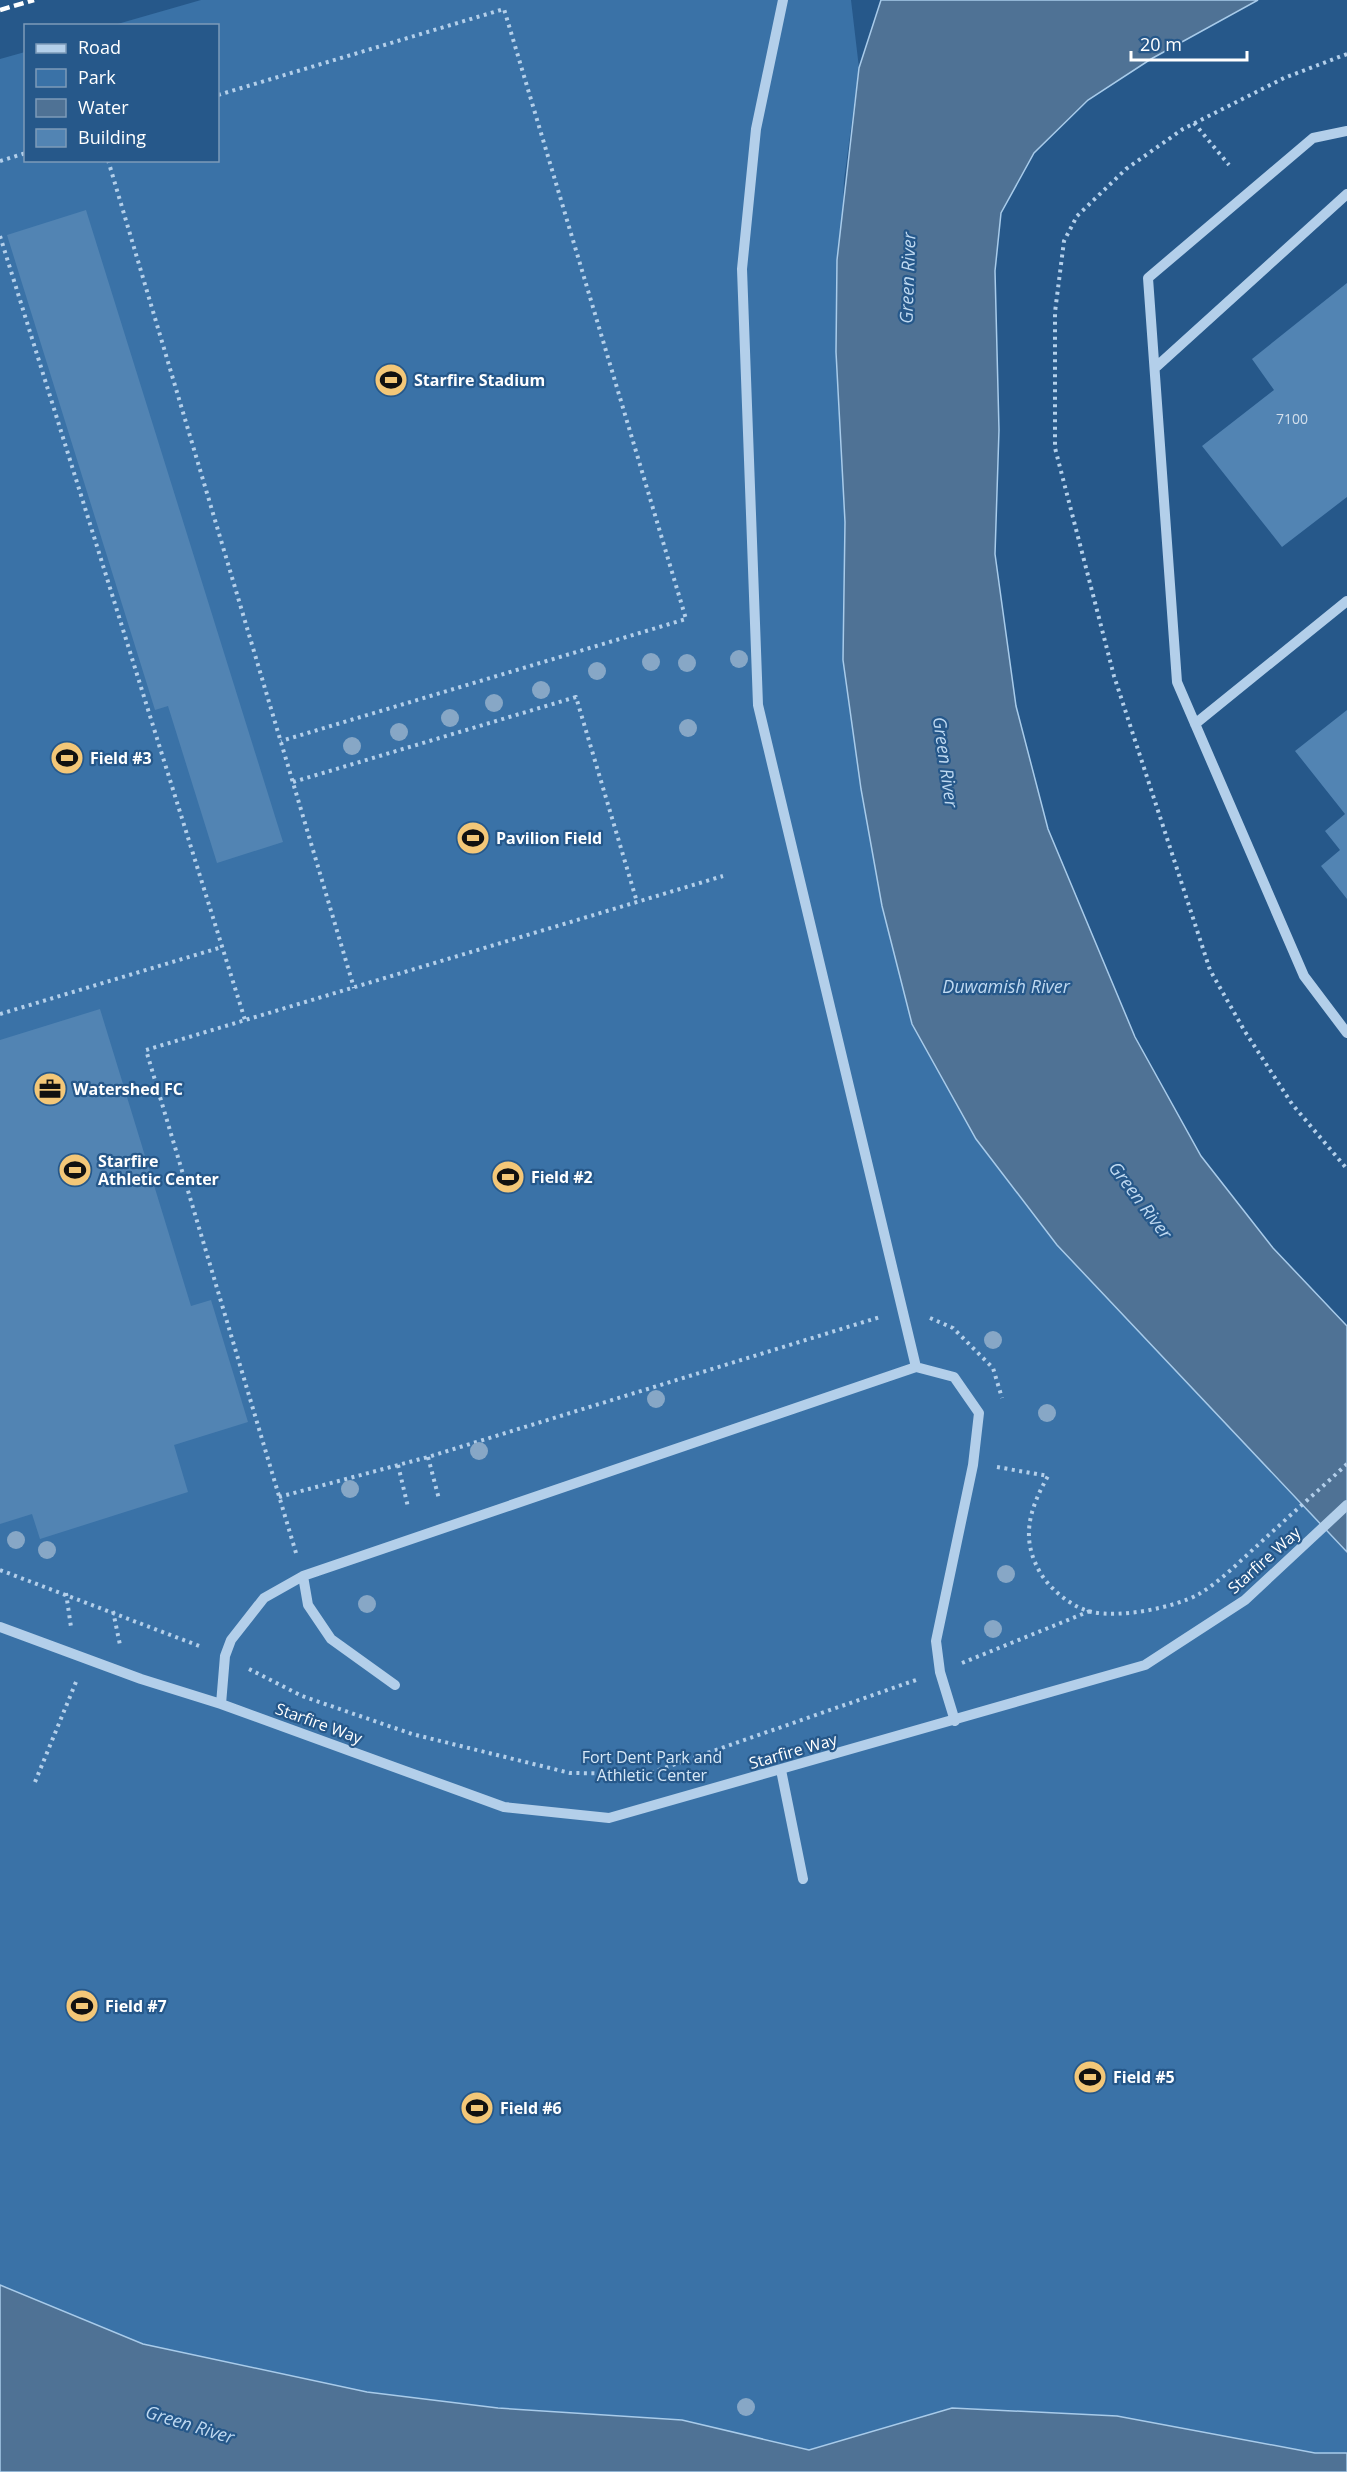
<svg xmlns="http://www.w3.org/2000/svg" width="1347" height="2472" viewBox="0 0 1347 2472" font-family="'Open Sans',sans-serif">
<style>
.green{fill:#3a72a7}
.water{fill:#4f7295;stroke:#a8cbea;stroke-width:1.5}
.building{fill:#5284b3}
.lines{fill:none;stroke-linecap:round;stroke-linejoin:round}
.path{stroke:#b3cfea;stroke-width:4;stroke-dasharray:3 4.5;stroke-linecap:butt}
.minor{stroke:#b3cfea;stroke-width:10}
.rail{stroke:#fff;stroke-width:4.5;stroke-dasharray:10 4.5;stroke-linecap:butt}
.tree{fill:#87a7c6}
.labels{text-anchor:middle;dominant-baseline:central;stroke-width:4.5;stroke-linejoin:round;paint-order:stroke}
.number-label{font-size:14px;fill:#d4e0ec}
.poi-label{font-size:16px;font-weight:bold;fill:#fff;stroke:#26588a;text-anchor:start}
.street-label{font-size:16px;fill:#fff;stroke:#26588a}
.park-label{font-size:16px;fill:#d7e8f7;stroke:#26588a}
.water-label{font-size:18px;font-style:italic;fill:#bfd9f1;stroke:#26588a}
</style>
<rect width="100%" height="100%" fill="#26588a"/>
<path class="green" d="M 201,0 L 851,0 L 859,68 L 844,180 L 836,352 L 845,522 L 843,660 L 861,789 L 882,906 L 912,1024 L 1057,1245 L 1347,1552 L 1347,2453 L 1315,2453 L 1117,2416 L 952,2408 L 809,2450 L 682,2420 L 498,2408 L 367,2392 L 143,2344 L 0,2285 L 0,59 L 25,52 L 26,160 L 218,160 L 218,26 L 114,25 Z"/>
<path class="water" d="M 881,0 L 1258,0 L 1151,59 L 1088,100 L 1034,153 L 1001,213 L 995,271 L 999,430 L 995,554 L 1016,706 L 1048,829 L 1135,1037 L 1201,1156 L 1273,1248 L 1347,1326 L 1347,1552 L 1057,1245 L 976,1139 L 912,1024 L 882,906 L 861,789 L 843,660 L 845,522 L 836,352 L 837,260 L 859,68 Z
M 0,2285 L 143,2344 L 367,2392 L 498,2408 L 682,2420 L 809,2450 L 952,2408 L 1117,2416 L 1315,2453 L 1347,2453 L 1347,2472 L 0,2472 Z"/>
<path class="building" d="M 86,210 L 283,842 L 217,863 L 168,706 L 155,710 L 7,235 Z
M 1347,283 L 1347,497 L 1282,547 L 1202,446 L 1274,390 L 1252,359 Z
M 1347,710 L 1347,899 L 1321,866 L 1340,850 L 1325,831 L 1345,814 L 1295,751 Z
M 100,1009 L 191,1306 L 211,1300 L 248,1422 L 174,1445 L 188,1492 L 40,1539 L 32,1514 L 0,1524 L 0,1040 Z"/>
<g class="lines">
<path class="path" d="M 1347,54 L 1284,78 L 1183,129 L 1126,169 L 1077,216 L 1064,241 L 1055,312 L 1055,448 L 1114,676 L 1210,970 L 1244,1030 L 1292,1104 L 1347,1169
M 218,95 L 504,9 L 686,619 L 281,741
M 1194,123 L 1229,165
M 108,160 L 354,988
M 0,161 L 26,153
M 0,236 L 245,1020
M 293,782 L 576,697 L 637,902
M 0,1014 L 222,947
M 930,1318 L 953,1328 L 993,1368 L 1002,1398
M 428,1457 L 439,1499
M 398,1465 L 408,1507
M 997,1467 L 1048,1476 C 1029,1510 1020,1539 1041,1574 C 1051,1590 1073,1608 1092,1612 C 1120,1618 1174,1608 1199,1594 C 1221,1581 1240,1561 1259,1544 C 1288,1517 1318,1491 1347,1464
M 279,1497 L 428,1457 L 880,1317
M 296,1553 L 146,1050 L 723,876
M 0,1570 L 202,1647
M 66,1593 L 71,1627
M 113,1611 L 120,1645
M 962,1663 L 1090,1611
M 249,1669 L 302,1696 L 412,1734 L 570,1773 L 647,1774 L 916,1680
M 35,1782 L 76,1682"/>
<path class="minor" d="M 783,0 L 756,129 L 742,269 L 758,705 L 916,1367
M 1347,131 L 1313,138 L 1148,278 L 1177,682 L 1304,976 L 1347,1033
M 1155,368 L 1347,194
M 1195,724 L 1347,601
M 303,1576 L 308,1605 L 331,1639 L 395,1685
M 0,1627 L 141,1679 L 221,1704 L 504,1807 L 609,1818 L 1145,1665 L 1245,1600 L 1347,1505
M 221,1704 L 225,1656 L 231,1640 L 264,1598 L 303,1576 L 916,1367 L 954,1377 L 979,1413 L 973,1465 L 936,1641 L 940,1672 L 955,1721
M 781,1770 L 803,1879"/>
<path class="rail" d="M 0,10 L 34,0"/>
</g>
<g class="tree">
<circle cx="739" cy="659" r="9"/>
<circle cx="651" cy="662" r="9"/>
<circle cx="687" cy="663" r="9"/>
<circle cx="597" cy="671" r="9"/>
<circle cx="541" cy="690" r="9"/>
<circle cx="494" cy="703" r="9"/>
<circle cx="450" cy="718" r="9"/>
<circle cx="688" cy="728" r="9"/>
<circle cx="399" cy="732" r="9"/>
<circle cx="352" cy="746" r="9"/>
<circle cx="993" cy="1340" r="9"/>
<circle cx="656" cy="1399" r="9"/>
<circle cx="1047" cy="1413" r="9"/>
<circle cx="479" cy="1451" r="9"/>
<circle cx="350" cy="1489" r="9"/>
<circle cx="16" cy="1540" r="9"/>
<circle cx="47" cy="1550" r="9"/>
<circle cx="1006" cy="1574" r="9"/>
<circle cx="367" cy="1604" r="9"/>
<circle cx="993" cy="1629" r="9"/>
<circle cx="746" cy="2407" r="9"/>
</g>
<defs>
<symbol id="stadium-disc" viewBox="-11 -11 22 22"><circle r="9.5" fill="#f3c778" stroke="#26588a"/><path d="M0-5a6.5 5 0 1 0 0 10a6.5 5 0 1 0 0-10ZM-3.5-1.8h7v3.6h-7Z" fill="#111"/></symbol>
<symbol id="office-disc" viewBox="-11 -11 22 22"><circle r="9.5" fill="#f3c778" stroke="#26588a"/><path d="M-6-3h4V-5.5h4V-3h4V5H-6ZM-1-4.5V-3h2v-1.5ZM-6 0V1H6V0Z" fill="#111"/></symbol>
</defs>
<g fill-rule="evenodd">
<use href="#stadium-disc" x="372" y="361" width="38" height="38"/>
<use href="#stadium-disc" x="48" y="739" width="38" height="38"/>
<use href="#stadium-disc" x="454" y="819" width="38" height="38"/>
<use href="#office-disc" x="31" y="1070" width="38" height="38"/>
<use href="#stadium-disc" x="56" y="1151" width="38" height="38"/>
<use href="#stadium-disc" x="489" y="1158" width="38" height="38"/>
<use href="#stadium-disc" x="63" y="1987" width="38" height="38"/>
<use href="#stadium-disc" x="1071" y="2058" width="38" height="38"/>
<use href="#stadium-disc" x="458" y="2089" width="38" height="38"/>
</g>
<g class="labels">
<g class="number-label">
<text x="1292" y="418">7100</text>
</g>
<g class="poi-label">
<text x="414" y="380">Starfire Stadium</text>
<text x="90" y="758">Field #3</text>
<text x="496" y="838">Pavilion Field</text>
<text x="73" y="1089">Watershed FC</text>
<text x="98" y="1161">Starfire<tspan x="98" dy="18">Athletic Center</tspan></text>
<text x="531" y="1177">Field #2</text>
<text x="105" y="2006">Field #7</text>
<text x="1113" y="2077">Field #5</text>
<text x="500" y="2108">Field #6</text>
</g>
<g class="street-label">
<text transform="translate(1264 1560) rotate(-42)">Starfire Way</text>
<text transform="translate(319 1723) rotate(20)">Starfire Way</text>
<text transform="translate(793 1751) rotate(-16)">Starfire Way</text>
</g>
<g class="park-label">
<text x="652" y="1757">Fort Dent Park and<tspan x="652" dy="18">Athletic Center</tspan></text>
</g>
<g class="water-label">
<text transform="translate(907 278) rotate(-88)">Green River</text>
<text transform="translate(946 762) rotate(82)">Green River</text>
<text x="1006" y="986">Duwamish River</text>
<text transform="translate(1141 1200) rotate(53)">Green River</text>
<text transform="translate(190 2424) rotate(17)">Green River</text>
</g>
</g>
<rect x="24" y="24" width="195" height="138" fill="#26588a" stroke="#7d9bb9" stroke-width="1.5"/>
<rect x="36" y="44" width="30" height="9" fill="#b3cfea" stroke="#7d9bb9" stroke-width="1.5"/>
<text x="78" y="54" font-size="18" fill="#ffffff">Road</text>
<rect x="36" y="69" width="30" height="18" fill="#3a72a7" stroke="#7d9bb9" stroke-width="1.5"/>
<text x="78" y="84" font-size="18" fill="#ffffff">Park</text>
<rect x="36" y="99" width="30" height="18" fill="#4f7295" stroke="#7d9bb9" stroke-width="1.5"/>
<text x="78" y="114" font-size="18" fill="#ffffff">Water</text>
<rect x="36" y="129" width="30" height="18" fill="#5284b3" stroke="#7d9bb9" stroke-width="1.5"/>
<text x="78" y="144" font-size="18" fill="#ffffff">Building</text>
<path d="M1131 51v9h116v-9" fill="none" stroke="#ffffff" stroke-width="3"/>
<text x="1140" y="51" font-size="18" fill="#ffffff" stroke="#26588a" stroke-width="4.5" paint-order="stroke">20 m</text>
</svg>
